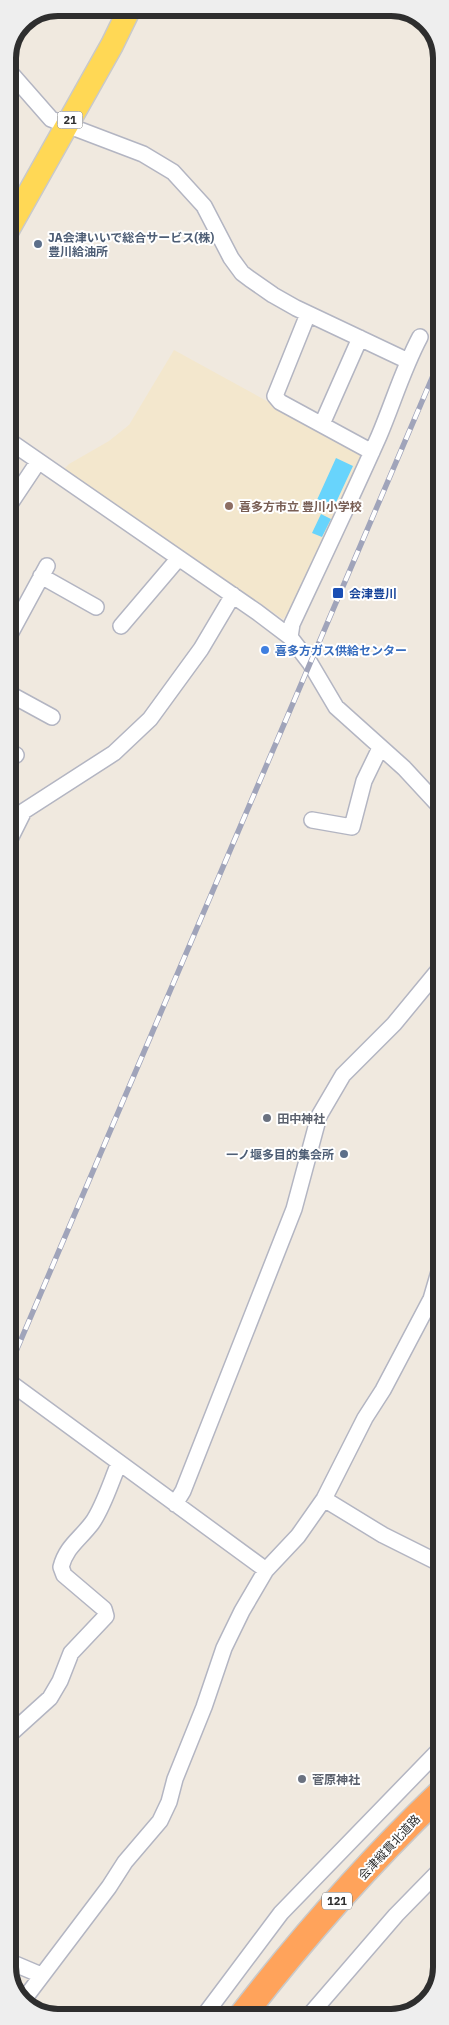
<svg xmlns="http://www.w3.org/2000/svg" width="449" height="2025" viewBox="0 0 449 2025" font-family="'IBM Plex Sans','Noto Sans JP',sans-serif">
<style>
.education{fill:#f3e7cd}
.water{fill:#68d4fc}
.lines{fill:none;stroke-linecap:round;stroke-linejoin:round}
.street-casing{stroke:#b3b5c2;stroke-width:18}
.primary-casing{stroke:#c9c9c9;stroke-width:25}
.highway-casing{stroke:#c9c9c9;stroke-width:29}
.street{stroke:#fff;stroke-width:15}
.primary{stroke:#ffd855;stroke-width:22}
.highway{stroke:#ffa35b;stroke-width:26}
.rail-casing{stroke:#a0a4ba;stroke-width:5.5}
.rail{stroke:#fff;stroke-width:4;stroke-dasharray:11;stroke-linecap:butt}
.service-dot{fill:#5c6f8a;stroke:#fff;stroke-width:2}
.education-dot{fill:#8d6e63;stroke:#fff;stroke-width:2}
.transit-dot{fill:#1a4fb4;stroke:#fff;stroke-width:2}
.shop-dot{fill:#3f7fe0;stroke:#fff;stroke-width:2}
.worship-dot{fill:#6b7280;stroke:#fff;stroke-width:2}
.labels{text-anchor:middle;dominant-baseline:central;stroke-width:4;stroke-linejoin:round;paint-order:stroke}
.shield{fill:#fff;stroke:#6d6d6d;stroke-width:1}
.shield-label{font-size:11px;font-weight:bold;fill:#2e2e2e}
.service-label{font-size:12px;font-weight:bold;fill:#4e5e75;stroke:#fff;text-anchor:start}
.education-label{font-size:12px;font-weight:bold;fill:#785e54;stroke:#fff;text-anchor:start}
.transit-label{font-size:12px;font-weight:bold;fill:#164399;stroke:#fff;text-anchor:start}
.shop-label{font-size:12px;font-weight:bold;fill:#366cbe;stroke:#fff;text-anchor:start}
.worship-label{font-size:12px;font-weight:bold;fill:#5b616d;stroke:#fff;text-anchor:start}
.street-label{font-size:12px;fill:#2e2e2e;stroke:#fff}
.rim{fill:none;stroke:#2e2e2e;stroke-width:6}
</style>
<rect width="100%" height="100%" fill="#f0e9df"/>
<path class="education" d="M 174,350 L 356,450 L 361,457 L 361,465 L 292,607 L 283,619 L 63,470 L 69,464 L 109,441 L 129,425 Z"/>
<path class="water" d="M 336,458 L 353,466 L 333,509 L 316,502 Z
M 321,514 L 331,519 L 322,537 L 312,533 Z"/>
<g class="lines">
<defs>
<path id="street" d="M 8,70 L 51,119 L 143,154 L 173,172 L 204,206 L 231,258 L 242,273 L 250,279 L 273,295 L 296,308 L 408,361
M 308,314 L 275,396 L 280,402 L 372,452
M 322,424 L 360,338
M 8,440 L 257,612 L 290,637 L 310,663 L 336,707 L 404,768 L 441,808
M 8,507 L 38,462
M 41,576 L 96,607
M 121,626 L 178,559
M 290,637 L 292,624 C 321,562 351,499 379,436 C 393,403 403,369 420,337
M 8,638 L 47,566
M 8,693 L 52,717
M 8,751 L 16,755
M 312,820 L 352,827 L 364,781 L 380,748
M 8,843 L 24,811 L 114,753 L 150,719 L 201,649 L 233,595
M 8,1381 L 266,1570
M 324,1499 L 383,1535 L 441,1564
M 175,1504 L 183,1491 L 294,1209 L 319,1116 L 343,1075 L 394,1024 L 441,967
M 8,1736 L 50,1698 L 60,1681 L 71,1653 L 106,1616 L 104,1609 L 64,1575 L 61,1567 C 66,1547 80,1539 92,1523 C 103,1508 111,1482 119,1463
M 8,1961 L 41,1975
M 22,2002 L 109,1887 L 125,1862 L 160,1821 L 169,1802 L 175,1779 L 204,1707 L 224,1648 L 242,1611 L 266,1570 L 298,1536 L 324,1499 L 365,1418 L 383,1390 L 431,1299 L 441,1265
M 203,2017 L 281,1913 L 441,1748
M 308,2017 L 396,1915 L 441,1869"/>
<path id="primary" d="M 8,230 L 112,45 L 130,8"/>
<path id="highway" d="M 241,2017 C 302,1938 369,1862 441,1793"/>
</defs>
<use href="#street" class="street-casing"/>
<use href="#primary" class="primary-casing"/>
<use href="#highway" class="highway-casing"/>
<use href="#street" class="street"/>
<use href="#primary" class="primary"/>
<use href="#highway" class="highway"/>
<defs>
<path id="rail" d="M 8,1370 L 441,357"/>
</defs>
<use href="#rail" class="rail-casing"/>
<use href="#rail" class="rail"/>
</g>
<g class="service-dot">
<circle cx="38" cy="244" r="5"/>
<circle cx="344" cy="1154" r="5"/>
</g>
<circle class="education-dot" cx="229" cy="506" r="5"/>
<rect class="transit-dot" x="332" y="587" width="12" height="12" rx="2.5"/>
<circle class="shop-dot" cx="265" cy="650" r="5"/>
<g class="worship-dot">
<circle cx="267" cy="1118" r="5"/>
<circle cx="302" cy="1779" r="5"/>
</g>
<g class="labels">
<g class="shield">
<rect x="57.5" y="111.5" width="25" height="17" rx="4"/>
<rect x="322" y="1892.5" width="30" height="17" rx="4"/>
</g>
<g class="shield-label">
<text x="70" y="120">21</text>
<text x="337" y="1901">121</text>
</g>
<g class="service-label">
<text x="48" y="237">JA会津いいで総合サービス(株)<tspan x="48" dy="14">豊川給油所</tspan></text>
<text x="334" y="1154" text-anchor="end">一ノ堰多目的集会所</text>
</g>
<g class="education-label">
<text x="239" y="506">喜多方市立 豊川小学校</text>
</g>
<g class="transit-label">
<text x="349" y="593">会津豊川</text>
</g>
<g class="shop-label">
<text x="275" y="650">喜多方ガス供給センター</text>
</g>
<g class="worship-label">
<text x="277" y="1118">田中神社</text>
<text x="312" y="1779">菅原神社</text>
</g>
<g class="street-label">
<text transform="translate(389 1847) rotate(-47)">会津縦貫北道路</text>
</g>
</g>
<path d="M0 0H449V2025H0ZM58 16H391A42 42 0 0 1 433 58V1967A42 42 0 0 1 391 2009H58A42 42 0 0 1 16 1967V58A42 42 0 0 1 58 16Z" fill="#eee" fill-rule="evenodd"/>
<path class="rim" d="M58 16H391A42 42 0 0 1 433 58V1967A42 42 0 0 1 391 2009H58A42 42 0 0 1 16 1967V58A42 42 0 0 1 58 16Z"/>
</svg>
